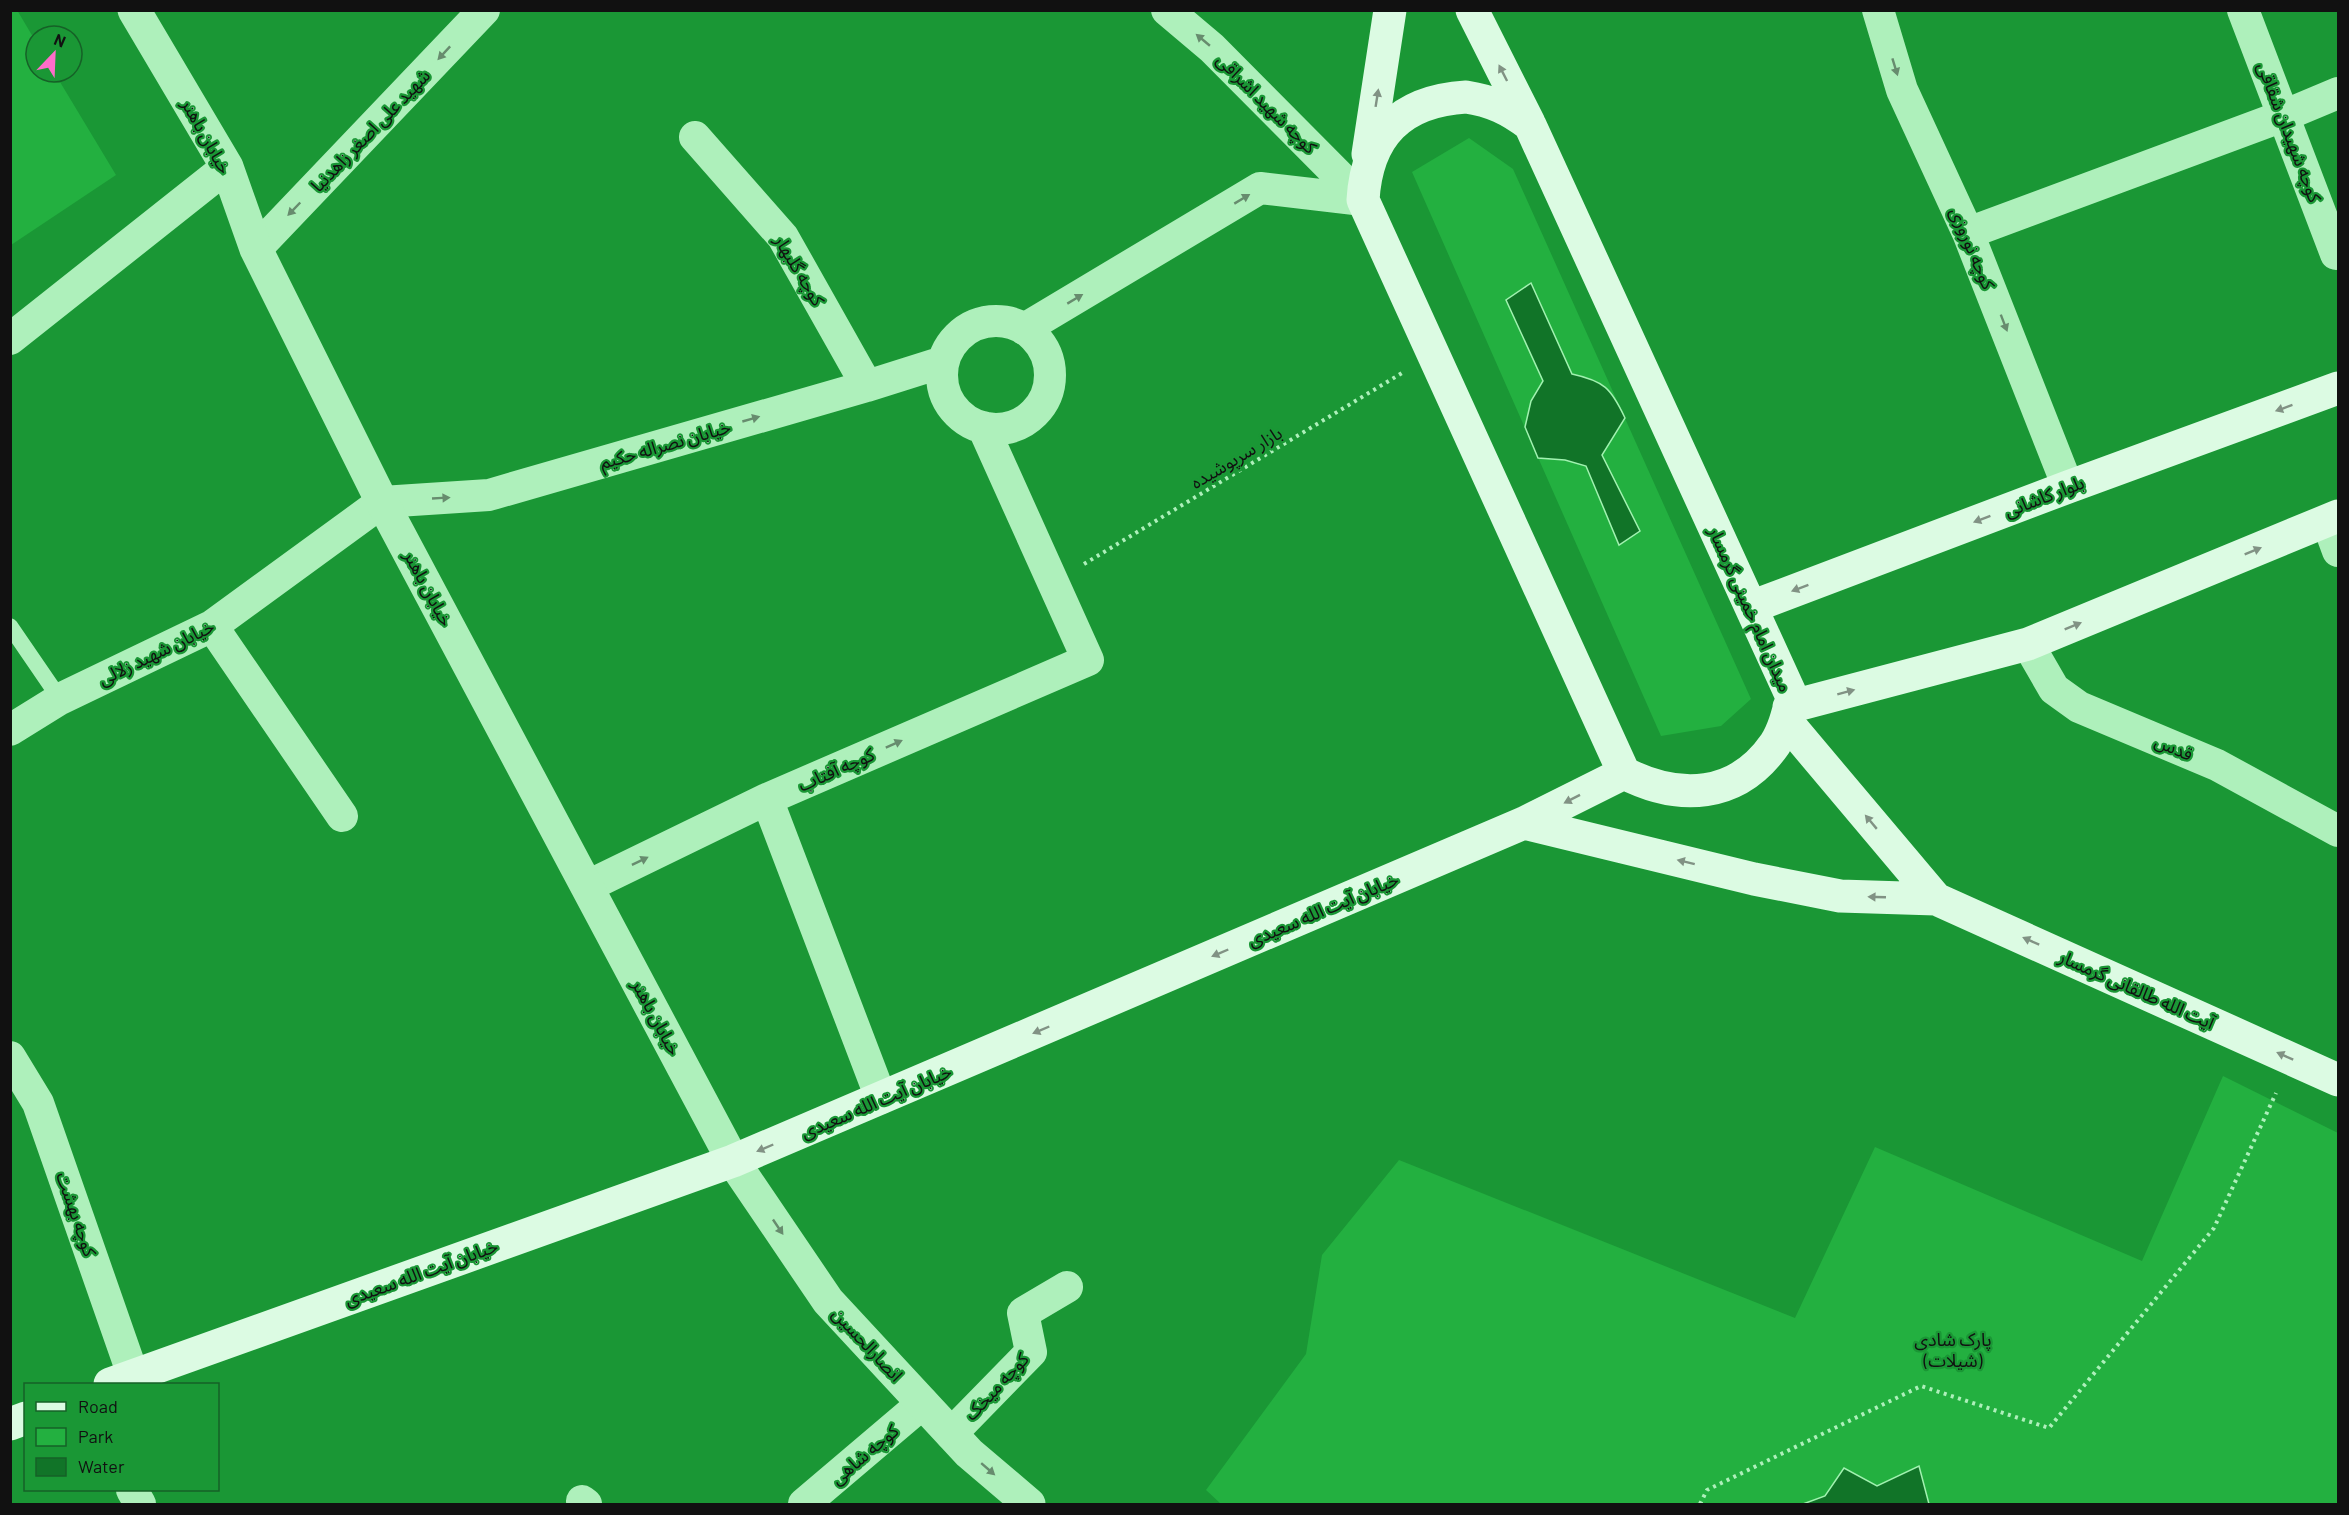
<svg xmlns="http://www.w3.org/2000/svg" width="2349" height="1515" viewBox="0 0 2349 1515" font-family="Barlow,'Noto Sans Arabic',sans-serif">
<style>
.green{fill:#23b040}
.water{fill:#117428;stroke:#a1f2b0;stroke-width:1.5}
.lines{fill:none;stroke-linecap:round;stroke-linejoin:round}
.path{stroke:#aef0bb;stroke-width:4;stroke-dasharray:3 4.5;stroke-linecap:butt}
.service{stroke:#aef0bb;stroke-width:16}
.minor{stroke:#aef0bb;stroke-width:32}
.tertiary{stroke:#aef0bb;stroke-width:33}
.secondary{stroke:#dcfbe3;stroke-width:33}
.oneway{fill:#678c6e}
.oneway2{fill:#819284}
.labels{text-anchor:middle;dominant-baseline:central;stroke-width:4.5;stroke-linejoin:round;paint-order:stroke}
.street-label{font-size:18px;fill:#111;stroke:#1a9735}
.park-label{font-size:18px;fill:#111;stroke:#1a9735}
</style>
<rect width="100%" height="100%" fill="#1a9735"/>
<path class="green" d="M 17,10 L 36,42 L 36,72 L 54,72 L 116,175 L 11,245 L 10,11 Z
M 1469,138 L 1513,169 L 1751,699 L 1721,726 L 1661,736 L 1412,172 Z
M 2223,1076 L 2338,1133 L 2338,1504 L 1221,1504 L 1206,1490 L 1306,1354 L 1322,1255 L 1399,1160 L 1795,1318 L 1875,1147 L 2142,1261 Z"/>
<path class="water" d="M 1531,283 L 1572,374 C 1604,381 1611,388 1625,418 L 1602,455 L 1640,531 L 1619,545 L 1586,466 L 1565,460 L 1538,458 L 1525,427 L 1531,401 L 1543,381 L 1506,300 Z
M 1919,1466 L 1929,1504 L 1803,1504 L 1825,1496 L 1844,1468 L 1877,1486 Z"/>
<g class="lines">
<path class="path" d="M 1084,564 L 1402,373
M 1700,1504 L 1707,1490 L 1921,1386 L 2049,1428 L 2214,1228 L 2276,1093"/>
<path class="service" d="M 10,626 L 60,699"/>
<path class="minor" d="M 1167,10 L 1212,48 L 1363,200
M 1878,10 L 1902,90 L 1968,233 L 2068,487
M 2243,10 L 2336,254
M 695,137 L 783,237 L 867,386
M 1968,233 L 2283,116 L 2338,93
M 256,249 L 484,10
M942 375a54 54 0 1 1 108 0a54 54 0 1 1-108 0Z
M 1024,329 L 1260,188 L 1363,200
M 10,339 L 227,167
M 2327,521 L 2338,551
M 212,626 L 342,816
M 2028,644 L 2054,689 L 2079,707 L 2217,765 L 2338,831
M 10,730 L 60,699 L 212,626 L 382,502 L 489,495 L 867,386 L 943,362
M 767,799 L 881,1098
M 588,886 L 767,799 L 1088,660 L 983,427
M 10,1057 L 38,1103 L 133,1375
M 951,1434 L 1031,1352 L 1023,1313 L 1067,1287
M 132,1490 L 140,1504
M 582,1501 L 586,1504
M 804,1504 L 923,1403"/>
<path class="tertiary" d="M 134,10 L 227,167 L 256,249 L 382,502 L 733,1161 L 828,1301 L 969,1453 L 1029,1504"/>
<path class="secondary" d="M 1472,10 L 1529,123
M 1466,97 C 1492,101 1509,109 1530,125 L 1792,697 C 1788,713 1784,730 1775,744 C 1737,799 1679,801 1624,773 L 1363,200 C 1367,135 1401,101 1466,97 Z
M 1368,154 L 1390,10
M 1751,607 L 2068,487 L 2338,388
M 1789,707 L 2028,644 L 2338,516
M 1786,721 L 1936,899
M 1524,823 L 1754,879 L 1840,896 L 1936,899 L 2338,1080
M 110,1384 L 733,1161 L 1524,823 L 1624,773
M 10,1424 L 26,1418"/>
</g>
<defs><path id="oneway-solid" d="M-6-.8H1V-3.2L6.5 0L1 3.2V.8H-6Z" transform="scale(1.5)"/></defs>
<g class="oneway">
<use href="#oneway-solid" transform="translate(1203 40) rotate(-140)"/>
<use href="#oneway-solid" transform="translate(444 53) rotate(133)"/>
<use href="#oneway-solid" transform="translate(1895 67) rotate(73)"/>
<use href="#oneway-solid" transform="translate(1242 199) rotate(-31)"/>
<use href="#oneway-solid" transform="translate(294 209) rotate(134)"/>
<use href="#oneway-solid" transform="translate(1075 299) rotate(-31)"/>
<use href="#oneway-solid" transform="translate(2004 323) rotate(69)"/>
<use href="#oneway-solid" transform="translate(751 419) rotate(-16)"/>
<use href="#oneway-solid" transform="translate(441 498) rotate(-3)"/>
<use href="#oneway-solid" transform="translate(894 744) rotate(-24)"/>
<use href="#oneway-solid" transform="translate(640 861) rotate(-26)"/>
<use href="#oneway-solid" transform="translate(778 1227) rotate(56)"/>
<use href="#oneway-solid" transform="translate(988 1469) rotate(41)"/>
</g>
<g class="oneway2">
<use href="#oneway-solid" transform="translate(1503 73) rotate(-117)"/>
<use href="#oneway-solid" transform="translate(1377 98) rotate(-81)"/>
<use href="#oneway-solid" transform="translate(2284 408) rotate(160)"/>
<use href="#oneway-solid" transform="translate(1982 519) rotate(159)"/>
<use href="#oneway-solid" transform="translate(2253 551) rotate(-22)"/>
<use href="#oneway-solid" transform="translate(1800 588) rotate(159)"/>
<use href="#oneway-solid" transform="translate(2073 626) rotate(-22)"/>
<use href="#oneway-solid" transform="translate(1846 692) rotate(-15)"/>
<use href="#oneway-solid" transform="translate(1572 799) rotate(153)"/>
<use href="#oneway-solid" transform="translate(1871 822) rotate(-130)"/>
<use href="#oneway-solid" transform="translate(1686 862) rotate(-166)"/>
<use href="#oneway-solid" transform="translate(1877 897) rotate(-178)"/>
<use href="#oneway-solid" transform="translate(2031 941) rotate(-156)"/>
<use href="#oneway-solid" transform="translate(1220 953) rotate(157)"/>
<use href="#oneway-solid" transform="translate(1041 1030) rotate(157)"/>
<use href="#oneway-solid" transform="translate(2285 1056) rotate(-156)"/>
<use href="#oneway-solid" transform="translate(765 1148) rotate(157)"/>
</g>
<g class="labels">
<g class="street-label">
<text transform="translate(1267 103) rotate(45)">کوچه شهید اشراقی</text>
<text transform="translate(370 130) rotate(-46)">شهید علی اصغر زاهدنیا</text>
<text transform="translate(2290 132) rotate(69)">کوچه شهیدان شقاقی</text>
<text transform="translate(207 136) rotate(61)">خیابان باهنر</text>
<text transform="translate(1973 248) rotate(67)">کوچه نوروزی</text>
<text transform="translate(800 270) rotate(59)">کوچه گلبهار</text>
<text transform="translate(665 444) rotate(-16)">خیابان نصراله حکیم</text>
<text transform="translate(1236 457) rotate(-31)">بازار سرپوشیده</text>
<text transform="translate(2044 496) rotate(-21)">بلوار کاشانی</text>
<text transform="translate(429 588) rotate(62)">خیابان باهنر</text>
<text transform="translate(1751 609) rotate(66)">میدان امام خمینی گرمسار</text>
<text transform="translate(156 652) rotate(-26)">خیابان شهید زلالی</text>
<text transform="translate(2174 747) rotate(23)">قدس</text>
<text transform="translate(836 769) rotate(-24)">کوچه آفتاب</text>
<text transform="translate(1323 909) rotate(-23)">خیابان آیت الله سعیدی</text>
<text transform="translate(2137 989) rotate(24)">آیت الله طالقانی گرمسار</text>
<text transform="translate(657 1017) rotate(62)">خیابان باهنر</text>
<text transform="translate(876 1101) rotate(-23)">خیابان آیت الله سعیدی</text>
<text transform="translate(77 1214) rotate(71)">کوچه بهشت</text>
<text transform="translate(421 1272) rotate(-20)">خیابان آیت الله سعیدی</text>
<text transform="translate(868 1344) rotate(47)">انصارالحسین</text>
<text transform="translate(996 1386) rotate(-47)">کوچه میخک</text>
<text transform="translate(864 1454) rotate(-40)">کوچه شاهی</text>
</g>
<g class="park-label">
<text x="1953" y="1339">پارک شادی<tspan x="1953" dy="21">(شیلات)</tspan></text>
</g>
</g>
<rect width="2349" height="1515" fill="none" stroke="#111111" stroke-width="24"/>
<rect x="24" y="1383" width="195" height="108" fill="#1a9735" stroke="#166127" stroke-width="1.5"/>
<rect x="36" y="1402" width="30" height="9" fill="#dcfbe3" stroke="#166127" stroke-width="1.5"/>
<text x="78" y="1413" font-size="18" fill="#111111">Road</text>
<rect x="36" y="1428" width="30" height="18" fill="#23b040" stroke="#166127" stroke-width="1.5"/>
<text x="78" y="1443" font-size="18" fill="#111111">Park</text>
<rect x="36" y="1458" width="30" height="18" fill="#117428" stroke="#166127" stroke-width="1.5"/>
<text x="78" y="1473" font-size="18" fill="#111111">Water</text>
<g transform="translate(54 54) rotate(23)"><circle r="28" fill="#1a9735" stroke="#166127" stroke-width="1.5"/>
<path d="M0-4.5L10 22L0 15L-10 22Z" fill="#ff6dc9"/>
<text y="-9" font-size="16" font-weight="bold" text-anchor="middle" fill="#111111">N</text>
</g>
</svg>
